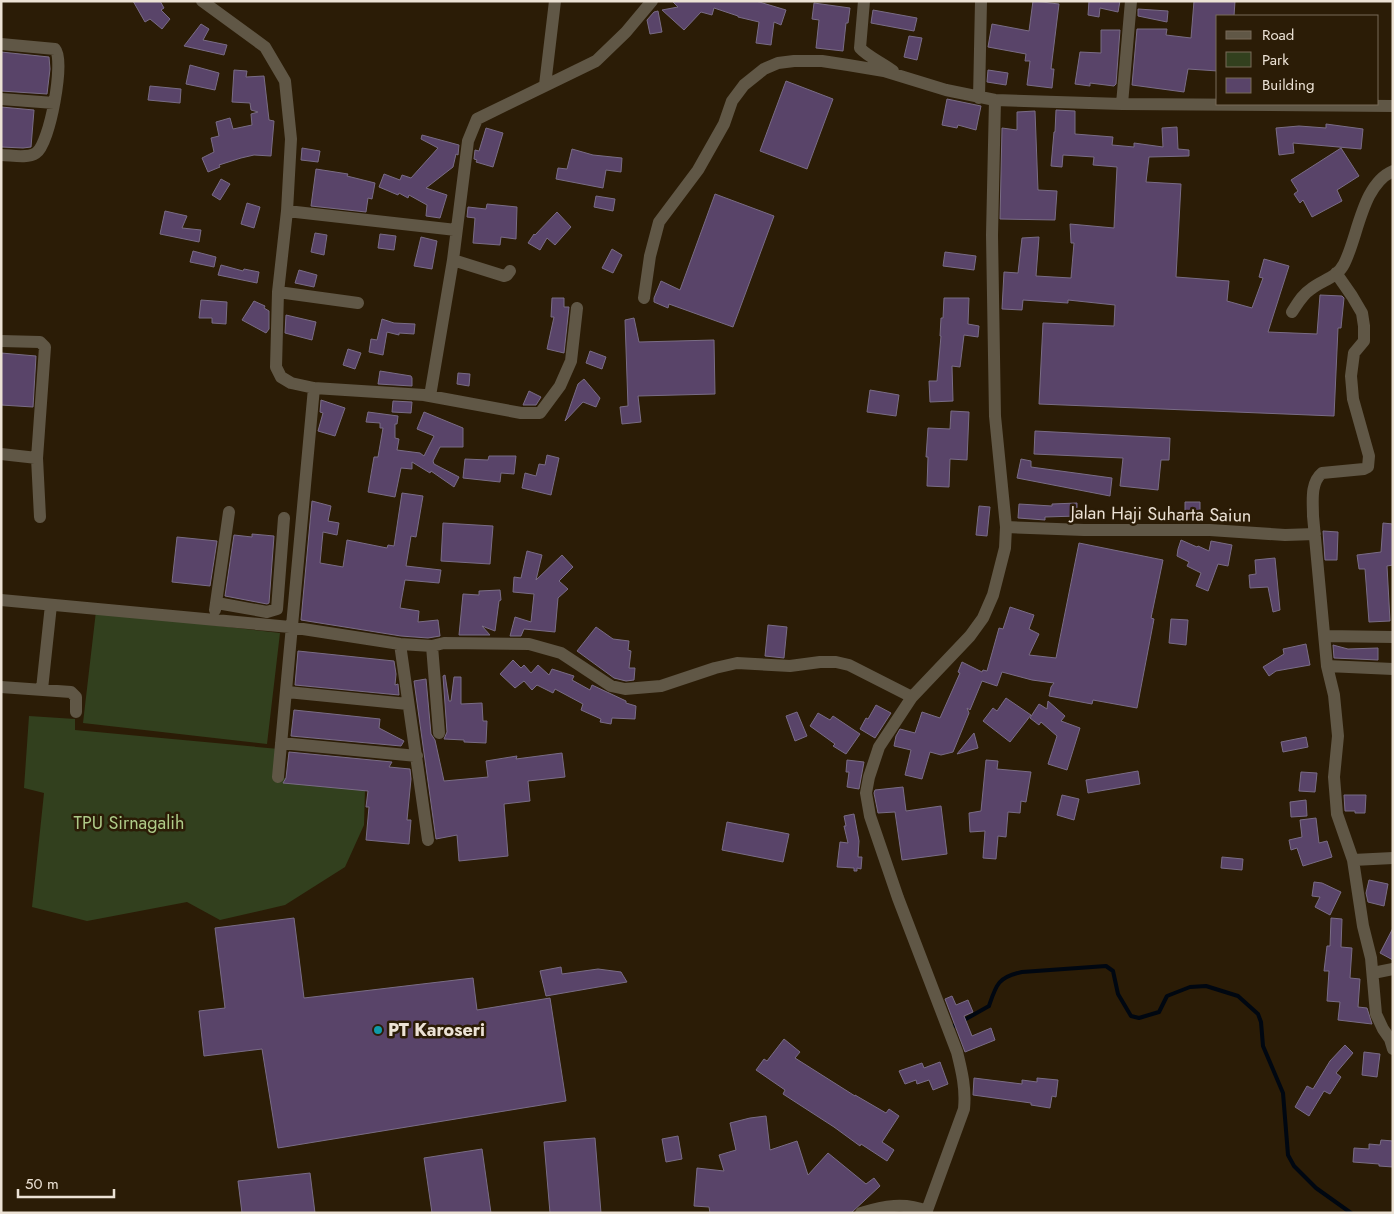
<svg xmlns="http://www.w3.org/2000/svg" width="1394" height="1214" viewBox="0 0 1394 1214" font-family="Jost,sans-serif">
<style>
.green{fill:#32401e}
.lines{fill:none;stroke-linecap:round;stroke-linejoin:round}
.stream{stroke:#000711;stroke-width:4}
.building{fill:#594469;stroke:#796c85}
.minor{stroke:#605746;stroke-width:12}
.culture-dot{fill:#0f9aa8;stroke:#2b1c06;stroke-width:2}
.labels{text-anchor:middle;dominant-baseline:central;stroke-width:5;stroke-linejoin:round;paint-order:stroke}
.street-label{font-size:18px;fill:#ece2d5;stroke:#2b1c06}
.park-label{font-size:18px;fill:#aecb88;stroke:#2b1c06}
.poi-label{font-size:18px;font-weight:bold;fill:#ece2d5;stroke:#2b1c06;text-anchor:start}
</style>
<rect width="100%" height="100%" fill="#2b1c06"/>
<path class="green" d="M 96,611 L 280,633 L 267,744 L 83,723 Z
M 29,716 L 75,719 L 75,730 L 279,749 L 276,777 L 365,788 L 364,825 L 345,867 L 285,905 L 220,920 L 187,902 L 87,921 L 32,907 L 44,793 L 24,788 Z"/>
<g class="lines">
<path class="stream" d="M 950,1028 L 989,1006 C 996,985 998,977 1022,972 L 1106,966 L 1113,971 L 1118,994 L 1131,1016 L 1139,1018 L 1159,1012 L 1167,996 L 1190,987 L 1206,986 L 1238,996 L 1258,1014 L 1261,1022 L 1263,1046 L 1283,1093 L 1288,1155 L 1294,1166 L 1316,1188 L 1351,1213"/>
</g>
<path class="building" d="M 133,1 L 160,1 L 164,8 L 161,10 L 170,19 L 162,29 L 150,19 L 145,22 Z
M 672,1 L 756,1 L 786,10 L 781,25 L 774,22 L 771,45 L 756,43 L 759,22 L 738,17 L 738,16 L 714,8 L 712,15 L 701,12 L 684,30 L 662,10 L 678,7 Z
M 1033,1 L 1059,4 L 1051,69 L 1054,69 L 1052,88 L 1027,85 L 1030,61 L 1025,61 L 1026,54 L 988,47 L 992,24 L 1029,31 Z
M 1089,1 L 1120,1 L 1118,12 L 1100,8 L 1099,17 L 1088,15 Z
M 1194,1 L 1235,1 L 1234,16 L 1218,16 L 1218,71 L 1188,69 L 1184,92 L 1132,85 L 1137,29 L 1167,29 L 1166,35 L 1191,38 Z
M 814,3 L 850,8 L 848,23 L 846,23 L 843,51 L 816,48 L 819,20 L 812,19 Z
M 1138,9 L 1168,11 L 1167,22 L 1138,16 Z
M 873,10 L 917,18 L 914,31 L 871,23 Z
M 658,11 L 662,32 L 650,34 L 647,20 L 654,12 Z
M 201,24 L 209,29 L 203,40 L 227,45 L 224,55 L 184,46 Z
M 1101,30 L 1120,30 L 1116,84 L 1114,86 L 1090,83 L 1090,86 L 1075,84 L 1080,52 L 1101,53 Z
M 909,36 L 922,38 L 917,60 L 904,57 Z
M 1,52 L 49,57 L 50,69 L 47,94 L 1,91 Z
M 190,65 L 219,73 L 215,90 L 186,84 Z
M 234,70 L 247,71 L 246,77 L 264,76 L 269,120 L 274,121 L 271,156 L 254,155 L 241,158 L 219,165 L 220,167 L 208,172 L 202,158 L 214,152 L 211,138 L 219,136 L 216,122 L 230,118 L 233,129 L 252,125 L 251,114 L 258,112 L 251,110 L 250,103 L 232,102 Z
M 988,70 L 1008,73 L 1006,85 L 987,82 Z
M 786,81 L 833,99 L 807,169 L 760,151 Z
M 150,86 L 181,89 L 180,103 L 148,100 Z
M 947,99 L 981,106 L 976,130 L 958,125 L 957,128 L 942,125 Z
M 1,107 L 34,110 L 31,147 L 23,148 L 1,147 Z
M 1056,110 L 1075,111 L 1075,134 L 1113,137 L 1112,145 L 1134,147 L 1134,143 L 1163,147 L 1162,128 L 1177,127 L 1178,149 L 1189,150 L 1189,156 L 1149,157 L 1146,182 L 1181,184 L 1176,277 L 1229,281 L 1227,301 L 1252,308 L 1263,278 L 1259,277 L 1264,259 L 1289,266 L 1268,332 L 1317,334 L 1320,295 L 1342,296 L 1344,298 L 1341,328 L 1338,328 L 1334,416 L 1039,404 L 1043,323 L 1114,326 L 1115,305 L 1068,300 L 1068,303 L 1023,300 L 1022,310 L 1002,309 L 1004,272 L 1018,273 L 1022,238 L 1039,237 L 1036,276 L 1071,278 L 1074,243 L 1071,243 L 1070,224 L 1114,228 L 1117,167 L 1093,165 L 1094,157 L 1063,155 L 1062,167 L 1051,166 L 1054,132 L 1055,132 Z
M 1035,111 L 1038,190 L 1057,191 L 1055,220 L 1000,219 L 1002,128 L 1017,130 L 1017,112 Z
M 1326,124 L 1363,129 L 1361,149 L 1293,143 L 1294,153 L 1279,155 L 1276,128 L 1299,126 L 1326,128 Z
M 486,128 L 503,133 L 493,167 L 476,162 L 477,160 L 474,159 L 475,150 L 479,151 Z
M 422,135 L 459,145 L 458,155 L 456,154 L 453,167 L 426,188 L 447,195 L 440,218 L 426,216 L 427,205 L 409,195 L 408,198 L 399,193 L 398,195 L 379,187 L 384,174 L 400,180 L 402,175 L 411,178 L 438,148 L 421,139 Z
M 302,148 L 320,151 L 318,162 L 301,160 Z
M 1341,148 L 1359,176 L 1337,190 L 1342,201 L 1312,217 L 1303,200 L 1300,203 L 1294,194 L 1298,191 L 1291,180 Z
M 572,149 L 593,155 L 622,158 L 621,172 L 606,170 L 603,188 L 556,179 L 558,168 L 567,169 Z
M 316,169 L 348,174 L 347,176 L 375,183 L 372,199 L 368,198 L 366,212 L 311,206 Z
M 221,179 L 230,184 L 220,200 L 212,195 Z
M 715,194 L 774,216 L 733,327 L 669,304 L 668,308 L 654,302 L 654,298 L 661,281 L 680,290 Z
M 596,196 L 615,199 L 613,211 L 594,207 Z
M 247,203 L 260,207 L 254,228 L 241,224 Z
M 487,204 L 517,207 L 516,239 L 501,237 L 500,245 L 473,243 L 475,218 L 467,217 L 468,207 L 486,209 Z
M 165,211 L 187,216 L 182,228 L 201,230 L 199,242 L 160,234 Z
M 557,212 L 571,227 L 555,245 L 547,238 L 540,250 L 528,243 L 534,234 L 535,235 Z
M 315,233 L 327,235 L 324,255 L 311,252 Z
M 380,234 L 396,236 L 394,250 L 378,248 Z
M 421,237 L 437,241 L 432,269 L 414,266 Z
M 612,249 L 622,255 L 613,273 L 602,268 Z
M 193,251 L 216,257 L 214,267 L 190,262 Z
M 945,252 L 976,256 L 974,270 L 943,266 Z
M 221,265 L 243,271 L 244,269 L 259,272 L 257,283 L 218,275 Z
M 299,270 L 317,275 L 314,287 L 295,283 Z
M 552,298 L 564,298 L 564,307 L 569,307 L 564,353 L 547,349 L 554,317 L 551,317 Z
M 944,298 L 969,298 L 968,324 L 979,326 L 978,337 L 964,335 L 960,367 L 952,366 L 953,401 L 930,402 L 929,381 L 937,381 L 941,336 L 940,336 L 941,318 L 943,318 Z
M 201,300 L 227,302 L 226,324 L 212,323 L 212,318 L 199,318 Z
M 254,301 L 265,306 L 264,308 L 269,311 L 269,329 L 266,333 L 242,320 Z
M 286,315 L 316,322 L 312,340 L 285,333 Z
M 634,318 L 639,342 L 714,340 L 715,394 L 638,396 L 641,422 L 622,424 L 620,407 L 628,406 L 625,320 Z
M 382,319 L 394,323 L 415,324 L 414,334 L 399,333 L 399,335 L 387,332 L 383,355 L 369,352 L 371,339 L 377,340 Z
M 348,349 L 361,353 L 355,369 L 343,365 Z
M 590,351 L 606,357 L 602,369 L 586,363 Z
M 1,353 L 36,356 L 33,407 L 1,405 Z
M 380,371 L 411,376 L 412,378 L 412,386 L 378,384 Z
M 458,373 L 470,374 L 469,386 L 457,384 Z
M 584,379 L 600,398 L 596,407 L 583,402 L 565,421 L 578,384 Z
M 870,390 L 899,395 L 896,416 L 867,412 Z
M 529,391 L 541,397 L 536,405 L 523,405 Z
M 321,400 L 345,408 L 335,436 L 318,431 L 323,413 L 320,412 Z
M 393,401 L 412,402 L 411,413 L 392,412 Z
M 951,411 L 969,412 L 967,460 L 950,459 L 949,487 L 927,486 L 928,457 L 926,457 L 928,428 L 950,429 Z
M 368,412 L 398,416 L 397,424 L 395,424 L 395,438 L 399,439 L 397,450 L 420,453 L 424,456 L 434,436 L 417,429 L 424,412 L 463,428 L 463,447 L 440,447 L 433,461 L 434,464 L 459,477 L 454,487 L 431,471 L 430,473 L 412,462 L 412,469 L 401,468 L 395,497 L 368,492 L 374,457 L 378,457 L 383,428 L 380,428 L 380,423 L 366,422 Z
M 1035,431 L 1170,438 L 1169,460 L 1161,460 L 1158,490 L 1120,486 L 1123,458 L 1034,454 Z
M 547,455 L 559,458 L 551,495 L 522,488 L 525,473 L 536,476 L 539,464 L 545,465 Z
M 489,456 L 516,456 L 514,474 L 501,473 L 500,482 L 463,478 L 465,459 L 488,460 Z
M 1021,459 L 1031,461 L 1031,467 L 1112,478 L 1110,496 L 1017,478 Z
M 402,493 L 423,496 L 416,537 L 411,536 L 406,566 L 441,570 L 439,583 L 405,580 L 400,608 L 419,611 L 418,622 L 438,620 L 440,636 L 428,638 L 401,636 L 301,620 L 312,501 L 331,506 L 328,521 L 339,523 L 337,535 L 323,532 L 320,563 L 343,567 L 347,540 L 387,548 L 388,545 L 394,546 Z
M 1185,502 L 1200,502 L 1200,514 L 1185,514 Z
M 1077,503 L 1077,516 L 1045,517 L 1045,520 L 1018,518 L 1019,504 L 1052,506 L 1052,504 Z
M 979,506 L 990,507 L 987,536 L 976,535 Z
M 443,523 L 493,526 L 490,564 L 441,561 Z
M 1383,523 L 1393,524 L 1393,565 L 1387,566 L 1390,621 L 1369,622 L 1365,569 L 1359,569 L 1357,555 L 1381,552 Z
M 1323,531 L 1338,532 L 1337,560 L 1325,560 Z
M 252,534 L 274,536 L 269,603 L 267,604 L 225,596 L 234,535 L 252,537 Z
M 177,537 L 217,541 L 210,586 L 172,582 Z
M 1181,540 L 1197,547 L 1198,546 L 1209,551 L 1211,541 L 1232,545 L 1228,566 L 1218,564 L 1208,591 L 1196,586 L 1201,573 L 1187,566 L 1189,562 L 1177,556 L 1178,549 Z
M 1079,543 L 1163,560 L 1151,618 L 1154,619 L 1137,708 L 1093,700 L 1092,704 L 1049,696 L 1051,687 L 1054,683 L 1032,680 L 1002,672 L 997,686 L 982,681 L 970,710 L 967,708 L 969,713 L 953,752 L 941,755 L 930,752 L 922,779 L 905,775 L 911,750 L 894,746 L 896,736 L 900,729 L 915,733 L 922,712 L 940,718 L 960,673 L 958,672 L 962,662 L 982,672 L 983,670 L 987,671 L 999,628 L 1003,629 L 1010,607 L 1034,615 L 1029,629 L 1039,634 L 1029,655 L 1056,658 Z
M 527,551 L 542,555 L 536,580 L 562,555 L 573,567 L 559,581 L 568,589 L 558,598 L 555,632 L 524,629 L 521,636 L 510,636 L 515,617 L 531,622 L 534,594 L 513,592 L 514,577 L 521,578 Z
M 1275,558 L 1280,610 L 1273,612 L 1268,587 L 1250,588 L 1249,575 L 1256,574 L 1255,560 Z
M 500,590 L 501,600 L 499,601 L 495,631 L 482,626 L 490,635 L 459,635 L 463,594 L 479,595 L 479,591 Z
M 1171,619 L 1188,620 L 1186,645 L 1169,643 Z
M 768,625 L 787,627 L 784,658 L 765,656 Z
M 596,627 L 613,639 L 629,641 L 628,650 L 631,651 L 629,668 L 635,668 L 634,680 L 626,681 L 614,678 L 577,651 Z
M 1306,644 L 1310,665 L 1276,671 L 1269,676 L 1263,667 L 1284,654 L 1283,649 Z
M 1333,645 L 1348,649 L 1378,648 L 1378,660 L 1334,658 Z
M 298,651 L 394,661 L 396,674 L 395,685 L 398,684 L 399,695 L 295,685 Z
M 513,660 L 521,668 L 524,665 L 531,673 L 538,665 L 549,675 L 552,669 L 574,676 L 572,680 L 590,690 L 592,685 L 626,701 L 626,703 L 636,706 L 635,719 L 612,718 L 611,724 L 600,722 L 601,719 L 581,710 L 583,704 L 555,689 L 553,693 L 537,685 L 532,690 L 524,681 L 515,688 L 500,674 Z
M 445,675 L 449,701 L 451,701 L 454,677 L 461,677 L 461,704 L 482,703 L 483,721 L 487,721 L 486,743 L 464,742 L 464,740 L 444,739 L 447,732 L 443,676 Z
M 426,679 L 431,734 L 435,740 L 444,781 L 488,777 L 486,761 L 517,756 L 516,759 L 562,753 L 565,777 L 528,781 L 530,801 L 504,804 L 508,856 L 459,861 L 457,835 L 436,839 L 414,681 Z
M 1006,698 L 1031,715 L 1010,742 L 983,721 L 993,708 L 997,711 Z
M 1048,701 L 1065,716 L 1061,721 L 1080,728 L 1067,770 L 1048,764 L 1057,736 L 1041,722 L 1039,725 L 1030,718 L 1039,704 L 1047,709 Z
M 876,705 L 891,713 L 875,738 L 860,729 L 866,718 L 868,719 Z
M 294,710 L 380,719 L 379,728 L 404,741 L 401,746 L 291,736 Z
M 797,712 L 807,736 L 795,741 L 786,716 Z
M 818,713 L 830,720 L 833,716 L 860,734 L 846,754 L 833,746 L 835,744 L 810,726 Z
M 974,733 L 978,748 L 957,754 Z
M 1306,737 L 1308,747 L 1283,752 L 1281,742 Z
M 289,752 L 392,762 L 389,767 L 410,769 L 411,779 L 407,820 L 411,820 L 409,844 L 366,840 L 369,807 L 366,807 L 368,791 L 283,783 L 286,778 Z
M 847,760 L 864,762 L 859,789 L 847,787 L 849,772 L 846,772 Z
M 986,760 L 998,761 L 997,769 L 1031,772 L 1026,802 L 1021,801 L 1020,813 L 1008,812 L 1006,837 L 998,836 L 996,859 L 983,858 L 985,831 L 970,832 L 969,813 L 981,811 Z
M 1138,771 L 1140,784 L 1088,793 L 1086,780 Z
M 1301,772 L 1317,773 L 1315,792 L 1299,791 Z
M 903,787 L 906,811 L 941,806 L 947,854 L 902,860 L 895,812 L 878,813 L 874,793 L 875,790 Z
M 1062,795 L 1079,799 L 1074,820 L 1057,815 Z
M 1344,795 L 1366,795 L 1365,813 L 1355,813 L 1355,811 L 1345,811 Z
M 1306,800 L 1307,816 L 1291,817 L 1290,802 Z
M 854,814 L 859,841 L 858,857 L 862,857 L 861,869 L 857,868 L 857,871 L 854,871 L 854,868 L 837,867 L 840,842 L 848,843 L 844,826 L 846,826 L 844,816 Z
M 1316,818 L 1319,843 L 1327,841 L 1332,857 L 1303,866 L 1297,848 L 1291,850 L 1289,840 L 1302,837 L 1300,820 Z
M 727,822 L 789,834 L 783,862 L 722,850 Z
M 1222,857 L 1243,859 L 1242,870 L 1221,868 Z
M 1369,880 L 1388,884 L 1384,906 L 1368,902 L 1366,893 Z
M 1314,882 L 1322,883 L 1341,892 L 1330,915 L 1315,907 L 1320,897 L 1312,896 Z
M 294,918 L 304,998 L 473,978 L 477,1010 L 550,998 L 566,1101 L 278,1148 L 262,1049 L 204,1056 L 199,1011 L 225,1008 L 215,928 Z
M 1331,918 L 1342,919 L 1341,947 L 1352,948 L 1350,978 L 1360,979 L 1358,1007 L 1367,1008 L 1372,1024 L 1338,1020 L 1340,1002 L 1327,1001 L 1329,971 L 1324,971 L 1327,946 L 1330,946 Z
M 1393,928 L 1393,960 L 1380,953 Z
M 561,967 L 562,974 L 598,969 L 621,972 L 627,982 L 546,996 L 540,971 Z
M 952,996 L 956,1005 L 968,1000 L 973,1012 L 964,1016 L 972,1036 L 991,1028 L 995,1040 L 965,1052 L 945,999 Z
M 784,1039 L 800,1052 L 795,1058 L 855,1096 L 855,1095 L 886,1113 L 889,1109 L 899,1116 L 882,1142 L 894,1150 L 887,1161 L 861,1144 L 860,1146 L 834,1127 L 783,1094 L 785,1090 L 756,1070 L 764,1059 L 767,1061 Z
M 1345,1045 L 1353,1053 L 1336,1073 L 1341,1077 L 1330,1094 L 1324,1091 L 1309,1116 L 1295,1107 L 1307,1086 L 1313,1089 L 1330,1061 Z
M 1364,1052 L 1380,1054 L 1377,1077 L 1362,1075 Z
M 940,1062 L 948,1084 L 933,1090 L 929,1080 L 917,1084 L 916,1080 L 905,1084 L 899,1071 L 922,1063 L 924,1068 Z
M 974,1078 L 1022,1084 L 1022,1080 L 1037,1082 L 1037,1078 L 1058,1080 L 1056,1097 L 1052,1096 L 1050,1108 L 1031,1105 L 1031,1103 L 973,1095 Z
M 766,1116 L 770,1150 L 797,1141 L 808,1175 L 828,1153 L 866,1184 L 874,1178 L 880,1186 L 851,1213 L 710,1213 L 709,1207 L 694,1206 L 697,1168 L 724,1171 L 719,1155 L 736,1150 L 730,1123 L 750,1118 Z
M 678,1136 L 682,1159 L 666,1162 L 662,1139 Z
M 595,1138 L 601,1213 L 550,1213 L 544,1142 Z
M 1381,1140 L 1393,1141 L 1393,1167 L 1379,1166 L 1379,1164 L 1353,1162 L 1354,1148 L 1369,1149 L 1369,1144 L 1380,1145 Z
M 482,1149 L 491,1213 L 432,1213 L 424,1158 Z
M 310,1173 L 315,1213 L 242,1213 L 238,1181 Z"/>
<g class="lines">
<path class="minor" d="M 202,1 L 265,47 L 285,81 L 291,139 L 287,211 L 278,292 L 276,367 L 281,377 L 291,383 L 314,388 L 424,395 L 521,413 L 540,413 L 560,386 L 571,361 L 577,308
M 864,1 L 860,48 C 868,57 883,63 893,71
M 1,44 L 55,49 C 65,60 50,144 36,153 C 27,159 11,155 1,155
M 545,85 L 555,1
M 979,98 L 981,1
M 1,99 L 54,103
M 1122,104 L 1131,1
M 287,211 L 456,230
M 453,260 L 504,276 L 507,275 L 510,271
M 1336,273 L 1352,296 L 1362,313 L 1364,326 L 1364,341 L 1354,353 L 1351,376 L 1353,399 L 1369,456 L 1368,467 L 1364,469 L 1322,473 C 1310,483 1313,502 1313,516 L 1327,666 L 1334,695 L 1338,736 L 1334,777 L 1337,814 L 1353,860 L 1363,926 L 1371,958 L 1376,1014 L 1383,1029 L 1390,1039 L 1393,1049
M 278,292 L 358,303
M 644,298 L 650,256 L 659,222 L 698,170 L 724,124 L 732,101 L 744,85 L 764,69 L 778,63 L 794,61 L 822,61 L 848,65 L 884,71 L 946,90 L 995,100 L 1122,104 L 1393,106
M 1292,312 C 1298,303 1302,295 1311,289 C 1322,280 1337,278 1344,264 C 1358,237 1362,184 1393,171
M 1,341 L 40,342 L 45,347 L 37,458 L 40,517
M 430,396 L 453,260 L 468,141 L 477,119 L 596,61 L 626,32 L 652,1
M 1,454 L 37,458
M 1006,527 L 1084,530 L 1210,530 L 1285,535 L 1315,534
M 1,600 L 290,627 L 400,644 L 432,646 L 444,643 L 529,644 L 561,653 L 611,686 L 625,689 L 661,686 L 715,668 L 737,663 L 790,666 L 820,662 L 836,662 L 849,665 L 912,697
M 217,603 L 267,612 L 277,609 L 284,518
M 215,610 L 229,512
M 1325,636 L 1393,637
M 400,644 L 428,840
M 432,646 L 439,733
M 1327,666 L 1393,669
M 1,687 L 71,692 L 76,697 L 76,712
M 42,689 L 51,605
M 287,692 L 408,704
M 281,743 L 417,756
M 278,777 L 314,388
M 1353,860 L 1393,858
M 1373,973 L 1393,969
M 861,1213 C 884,1206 904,1202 927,1211
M 926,1213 L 964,1109 C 966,1089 962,1072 957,1052 L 898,898 L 870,816 L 866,793 L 869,777 L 879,747 L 912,697 L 970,636 L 983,618 L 993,595 L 1005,548 L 1006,527 L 995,416 L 992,235 L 995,100"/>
</g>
<circle class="culture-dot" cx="378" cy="1030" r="5"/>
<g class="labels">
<g class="street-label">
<text transform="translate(1161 514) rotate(1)">Jalan Haji Suharta Saiun</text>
</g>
<g class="park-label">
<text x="129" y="823">TPU Sirnagalih</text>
</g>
<g class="poi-label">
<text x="388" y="1030">PT Karoseri</text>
</g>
</g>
<rect width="1394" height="1214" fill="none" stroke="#ece2d5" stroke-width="5"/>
<rect x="1216" y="15" width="162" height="90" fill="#2b1c06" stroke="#786b59"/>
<rect x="1226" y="31" width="25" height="8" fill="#605746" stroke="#786b59"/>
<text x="1262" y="40" font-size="15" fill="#ece2d5">Road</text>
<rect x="1226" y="52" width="25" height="15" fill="#32401e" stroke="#786b59"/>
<text x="1262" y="65" font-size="15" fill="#ece2d5">Park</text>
<rect x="1226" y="78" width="25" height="15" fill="#594469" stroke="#786b59"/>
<text x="1262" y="90" font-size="15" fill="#ece2d5">Building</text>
<path d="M18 1189v8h96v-8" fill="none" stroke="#ece2d5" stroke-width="2.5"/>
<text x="25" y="1189" font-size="15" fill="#ece2d5" stroke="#2b1c06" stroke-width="4" paint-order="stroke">50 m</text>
</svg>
